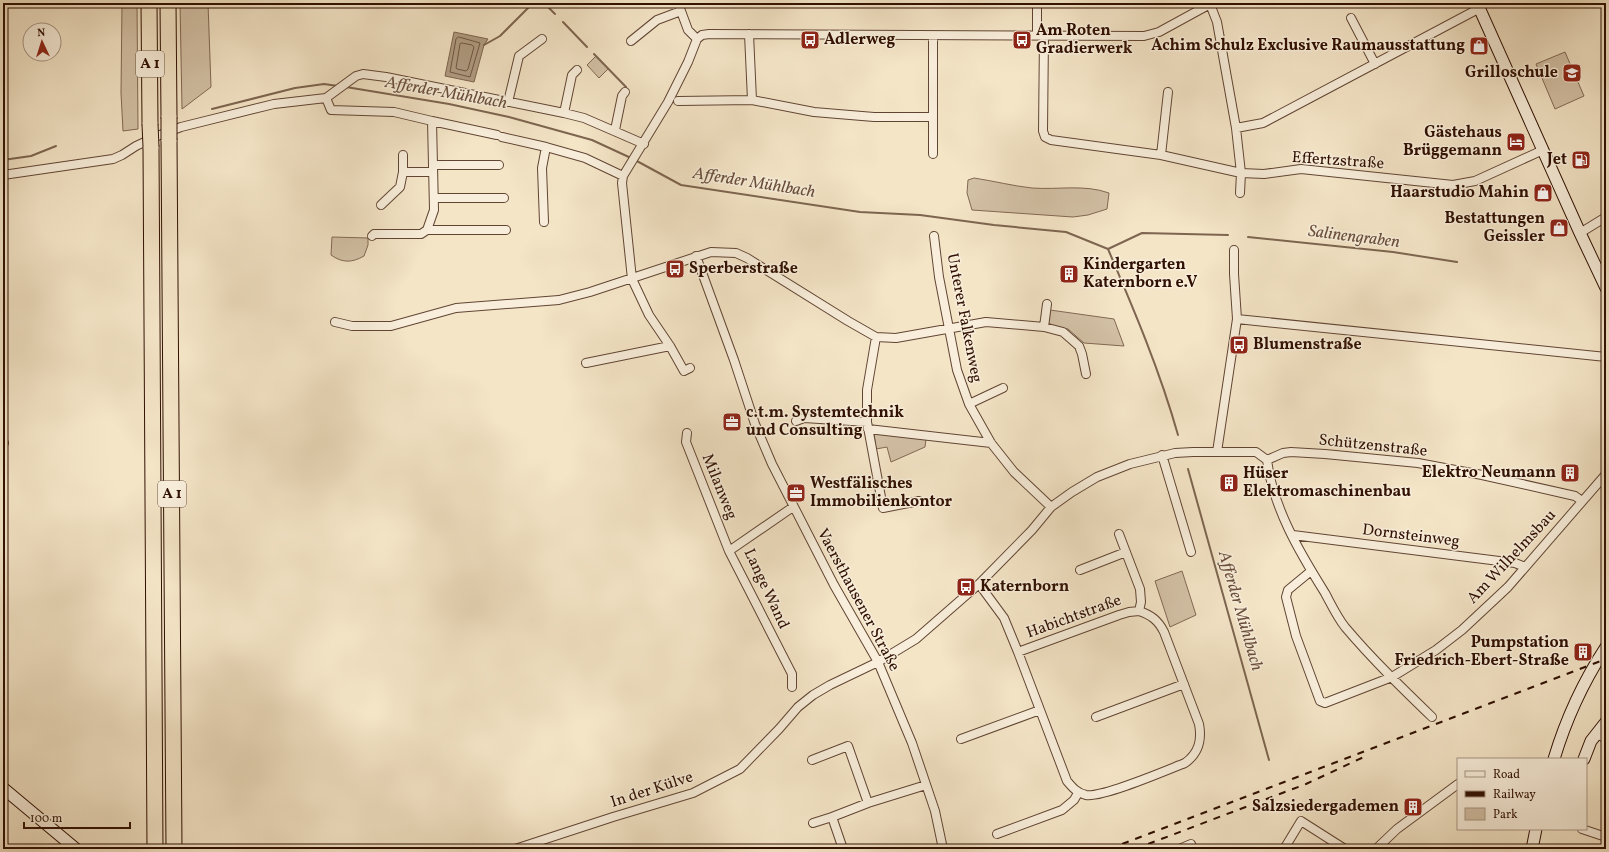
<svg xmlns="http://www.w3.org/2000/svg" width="1609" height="852" viewBox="0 0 1609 852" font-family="Vollkorn,serif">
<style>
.green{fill:#d3c1a6;stroke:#826854}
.water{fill:#b19d84;stroke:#7d6550}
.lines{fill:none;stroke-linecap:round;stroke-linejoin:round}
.shore{stroke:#705643;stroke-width:1}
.stream{stroke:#7d6550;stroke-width:2}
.street-casing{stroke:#614533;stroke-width:10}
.secondary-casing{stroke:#301002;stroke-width:13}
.highway-casing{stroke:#301002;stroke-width:17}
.street{stroke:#f8eedb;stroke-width:8}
.secondary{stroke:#f8eedb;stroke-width:11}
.highway{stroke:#f4e5c7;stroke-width:15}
.rail{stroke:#301002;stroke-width:2;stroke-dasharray:7 7;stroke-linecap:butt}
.highway-bridge-casing{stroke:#301002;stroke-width:17;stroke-linecap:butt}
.highway-bridge{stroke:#f4e5c7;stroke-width:15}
.labels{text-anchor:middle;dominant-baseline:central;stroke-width:3;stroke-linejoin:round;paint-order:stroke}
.shield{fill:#f8eedb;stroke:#6c5343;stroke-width:1}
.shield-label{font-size:15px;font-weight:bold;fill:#301002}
.poi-label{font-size:16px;font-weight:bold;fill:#301002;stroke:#f8eedb;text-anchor:start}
.street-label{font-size:16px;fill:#301002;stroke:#f8eedb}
.water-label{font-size:17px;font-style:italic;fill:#6a4f3c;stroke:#f8eedb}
</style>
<rect width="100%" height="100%" fill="#f4e5c7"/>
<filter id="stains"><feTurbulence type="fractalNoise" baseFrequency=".005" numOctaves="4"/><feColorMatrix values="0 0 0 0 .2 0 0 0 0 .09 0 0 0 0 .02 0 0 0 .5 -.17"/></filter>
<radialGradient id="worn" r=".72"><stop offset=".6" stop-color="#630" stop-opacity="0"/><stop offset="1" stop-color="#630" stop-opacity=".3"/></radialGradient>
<path class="green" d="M 122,3 L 137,3 L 138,129 L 123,131 L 121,93 Z
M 180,3 L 208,3 L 211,87 L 182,109 Z
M 1565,52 L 1584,96 L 1555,109 L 1536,64 Z
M 596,56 L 608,69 L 599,78 L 587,65 Z
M 974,178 C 994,181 1013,186 1032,188 C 1058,190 1084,184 1109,193 L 1107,209 L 1088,215 L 1073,217 L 972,210 L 967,193 L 968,180 Z
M 332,237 L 368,238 L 368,245 L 364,256 C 352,263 342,263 331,255 Z
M 1050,310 L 1114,319 L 1124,346 L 1084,343 L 1068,329 L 1051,326 L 1048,323 Z
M 874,433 L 926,439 L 925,447 L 891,462 L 887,447 L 876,449 Z
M 1182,571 L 1196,615 L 1170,627 L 1155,581 Z"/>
<path class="water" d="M 454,32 L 488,39 L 484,45 L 474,82 L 445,76 Z"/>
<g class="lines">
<path class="shore" d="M 459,37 L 480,43 L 470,77 L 450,72 L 456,39 Z
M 462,43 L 472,45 L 474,47 L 468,69 L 466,71 L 457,69 L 456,68 L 460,44 Z"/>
<path class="stream" d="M 545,4 L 555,14
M 563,22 L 587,47
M 484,45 L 500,36 L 533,3
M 594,54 L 626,87
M 346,87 L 449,104 L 509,117 L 592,140 L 631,158
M 212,109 L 295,88 L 324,84 L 338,86
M 3,160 L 31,156 L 56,146
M 635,160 L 681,185 L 860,212 L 920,215 L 994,225 L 1066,232 L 1108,249 C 1134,310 1160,371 1178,435
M 1248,237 L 1393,252 L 1457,262
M 1108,249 L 1142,233 L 1228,235
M 1188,469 L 1269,760"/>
<defs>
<path id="street" d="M 678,3 L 688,30 L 697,39
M 1351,18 L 1375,64
M 749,34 L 752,100 L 814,112 L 874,117 L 933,117
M 1037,35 L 1037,3
M 1044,35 L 1043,131 L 1045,137 L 1051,140 L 1161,155 L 1241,173 L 1236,128 L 1217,22 L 1210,4
M 631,41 L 657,20 L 681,11
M 326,98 L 331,110 L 394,112 L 432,121 L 434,210 L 427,230 L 506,230
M 678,101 L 752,100
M 508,102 L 519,56 L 542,39
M 564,113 L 572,75 L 577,70
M 432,121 L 497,135
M 1236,128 L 1263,123 L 1480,8
M 615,130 L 622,96 L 625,92
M 502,137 L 546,147
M 933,154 L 933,36
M 403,155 L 403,172
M 1161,155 L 1168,92
M 433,165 L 499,165
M 3,175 L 113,159 L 122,155 L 136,146 L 155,137 L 181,127 L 274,104 L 326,98 L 356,76 L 363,74 L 386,77 L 564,113 L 584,118 L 644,144
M 1240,193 L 1241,173 L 1264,174 L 1301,169 L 1453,185 L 1475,181 L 1543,150
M 434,198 L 504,198
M 381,205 L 400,187 L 403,172 L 433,172
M 544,222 L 542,168 L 546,147 L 585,158 L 623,176
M 1580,233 L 1606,217
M 372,236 L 374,234 L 421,234 L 427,230
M 934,236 L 939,277 L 957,370 L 969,404 L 991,443 L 1014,472 L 1051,507
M 696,256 L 734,360 L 755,424 L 772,464 L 834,585 L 878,662 L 904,724 L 912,743 L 935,811 L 943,849
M 1237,319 L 1606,357
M 335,322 L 352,326 L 391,326 L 456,308 L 559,300 L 590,292 L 711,252 L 736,253 L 747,258 L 848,321 L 876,337 L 896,338 L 986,322 L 1044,327 L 1063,332 L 1079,346 L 1082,354 L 1086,374
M 1044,327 L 1047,304
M 876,337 L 867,390 L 867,422 L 883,508 L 919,501
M 586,363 L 670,346
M 690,368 L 684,371 L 670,346 L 649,315 L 632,279 L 622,183 L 623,176 L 668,102 L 688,62 L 697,39 L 702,35 L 709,34 L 1144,36 L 1159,32 L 1212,3
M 969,404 L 1003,388
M 796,421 L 804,418 L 867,422
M 868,429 L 991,443
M 687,433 L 686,442 L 729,551
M 3,443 L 4,443
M 1217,452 L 1237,319 L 1234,274 L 1234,250
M 1162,455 L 1191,552
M 1267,460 L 1283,453 L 1291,452 L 1325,454 L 1418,463 L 1482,475 L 1575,496 L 1582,501
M 1267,460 C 1273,508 1300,553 1325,593 C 1331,604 1337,617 1345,627 C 1372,659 1402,688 1432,717
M 1293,535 L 1515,563 L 1525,567
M 1080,570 L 1126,552
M 1311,571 L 1288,590 L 1286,597 L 1296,636 L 1320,701 L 1325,703 L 1392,677 L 1436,650 L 1462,630 L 1508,587 L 1606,474
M 979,584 L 1004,618 L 1018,652 L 1067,781 C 1072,787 1077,793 1086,795 C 1102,798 1167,770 1185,763 C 1199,753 1202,740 1199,724 L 1164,632 C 1158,620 1151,615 1139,611 L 1141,602 L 1140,589 L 1119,534
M 1018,652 L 1119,615 L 1129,612 L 1139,611
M 792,687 L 792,674 L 729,551 L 793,507
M 1096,717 L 1184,684
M 1596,733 L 1606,739
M 961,739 L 1040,710
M 812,760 L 848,746 L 868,803
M 813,823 L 832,817
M 1582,829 L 1606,837
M 997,834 L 1062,810 L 1074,800 L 1078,793
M 515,849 L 613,817 L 693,793 L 740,769 L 779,729 L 798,707 L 813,695 L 830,685 L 878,662 L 916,639 L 979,584 L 1032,530 L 1051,507 L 1072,492 L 1097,477 L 1130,464 L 1175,453 L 1193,452 L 1256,452 L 1267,460
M 843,849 L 832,817 L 868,803 L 926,785
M 1179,849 L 1191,844 L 1193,849
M 1284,849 L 1301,821 L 1345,849
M 1376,849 L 1397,829 L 1458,784"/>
<path id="secondary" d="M 1477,3 L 1580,233 L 1606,288
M 1554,759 C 1566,719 1583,682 1606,647
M 1584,759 L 1591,741 L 1606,722
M 3,788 L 76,849
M 1532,849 L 1536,829"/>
<path id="highway" d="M 149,3 L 150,124
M 168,3 L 169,117
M 169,140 L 174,849
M 151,147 L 155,849"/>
</defs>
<use href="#street" class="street-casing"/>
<use href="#secondary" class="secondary-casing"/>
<use href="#highway" class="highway-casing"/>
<use href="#street" class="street"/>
<use href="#secondary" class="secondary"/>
<use href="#highway" class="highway"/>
<path class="rail" d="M 1109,849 L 1606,659
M 1135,849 L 1306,784 L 1366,756"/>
<defs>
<path id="highway-bridge" d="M 169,117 L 169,140
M 150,124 L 151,147"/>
</defs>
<use href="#highway-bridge" class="highway-bridge-casing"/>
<use href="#highway-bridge" class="highway-bridge"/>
</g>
<defs>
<symbol id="bus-square" viewBox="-11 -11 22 22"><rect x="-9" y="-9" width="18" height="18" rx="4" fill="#8f2418" stroke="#f8eedb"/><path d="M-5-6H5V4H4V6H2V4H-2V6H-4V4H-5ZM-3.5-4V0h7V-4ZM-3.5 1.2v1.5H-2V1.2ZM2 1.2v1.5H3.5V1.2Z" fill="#fff"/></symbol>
<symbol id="shop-square" viewBox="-11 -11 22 22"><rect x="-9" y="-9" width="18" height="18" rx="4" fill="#8f2418" stroke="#f8eedb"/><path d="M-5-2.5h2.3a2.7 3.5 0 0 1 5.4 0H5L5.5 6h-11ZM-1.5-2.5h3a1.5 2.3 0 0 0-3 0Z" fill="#fff"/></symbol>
<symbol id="school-square" viewBox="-11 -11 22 22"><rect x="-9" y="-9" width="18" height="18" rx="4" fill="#8f2418" stroke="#f8eedb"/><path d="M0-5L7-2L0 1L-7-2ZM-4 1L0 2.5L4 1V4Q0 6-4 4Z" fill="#fff"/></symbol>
<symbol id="hotel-square" viewBox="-11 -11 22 22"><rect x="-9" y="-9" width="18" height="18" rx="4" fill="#8f2418" stroke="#f8eedb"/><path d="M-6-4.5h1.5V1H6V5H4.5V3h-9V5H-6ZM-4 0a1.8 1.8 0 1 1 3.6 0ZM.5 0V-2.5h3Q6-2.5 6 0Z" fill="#fff"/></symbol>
<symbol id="fuel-square" viewBox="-11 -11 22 22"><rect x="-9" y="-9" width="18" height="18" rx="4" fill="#8f2418" stroke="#f8eedb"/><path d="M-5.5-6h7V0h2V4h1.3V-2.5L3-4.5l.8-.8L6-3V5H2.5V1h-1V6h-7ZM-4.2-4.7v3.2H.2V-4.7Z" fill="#fff"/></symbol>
<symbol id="building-square" viewBox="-11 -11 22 22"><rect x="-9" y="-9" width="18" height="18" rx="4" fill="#8f2418" stroke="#f8eedb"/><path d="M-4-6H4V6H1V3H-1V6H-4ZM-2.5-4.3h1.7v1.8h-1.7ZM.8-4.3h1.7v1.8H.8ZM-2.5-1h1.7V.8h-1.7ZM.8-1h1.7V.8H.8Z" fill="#fff"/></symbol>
<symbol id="office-square" viewBox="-11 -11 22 22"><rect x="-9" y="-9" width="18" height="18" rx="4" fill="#8f2418" stroke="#f8eedb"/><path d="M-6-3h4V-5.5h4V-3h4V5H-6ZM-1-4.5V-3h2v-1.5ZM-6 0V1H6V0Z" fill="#fff"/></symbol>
</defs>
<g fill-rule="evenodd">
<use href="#bus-square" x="799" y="29" width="22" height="22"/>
<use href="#bus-square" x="1011" y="29" width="22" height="22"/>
<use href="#shop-square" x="1468" y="35" width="22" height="22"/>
<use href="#school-square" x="1561" y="62" width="22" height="22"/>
<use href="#hotel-square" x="1505" y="131" width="22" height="22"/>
<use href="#fuel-square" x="1570" y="149" width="22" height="22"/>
<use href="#shop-square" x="1532" y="182" width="22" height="22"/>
<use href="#shop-square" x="1548" y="217" width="22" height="22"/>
<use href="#bus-square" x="664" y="258" width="22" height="22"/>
<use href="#building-square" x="1058" y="263" width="22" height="22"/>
<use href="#bus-square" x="1228" y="334" width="22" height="22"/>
<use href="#office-square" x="721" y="411" width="22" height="22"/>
<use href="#building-square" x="1559" y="462" width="22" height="22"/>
<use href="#building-square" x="1218" y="472" width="22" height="22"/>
<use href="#office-square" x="785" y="482" width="22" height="22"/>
<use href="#bus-square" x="955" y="576" width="22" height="22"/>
<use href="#building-square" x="1572" y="641" width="22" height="22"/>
<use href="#building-square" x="1402" y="796" width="22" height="22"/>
</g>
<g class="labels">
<g class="shield">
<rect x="136" y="51" width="28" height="26" rx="3"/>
<rect x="158" y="481" width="28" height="26" rx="3"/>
</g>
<g class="shield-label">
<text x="150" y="64">A 1</text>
<text x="172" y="494">A 1</text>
</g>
<g class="poi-label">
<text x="1036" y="31">Am Roten<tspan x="1036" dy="18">Gradierwerk</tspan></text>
<text x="824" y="40">Adlerweg</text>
<text x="1465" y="46" text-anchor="end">Achim Schulz Exclusive Raumausstattung</text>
<text x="1558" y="73" text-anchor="end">Grilloschule</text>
<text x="1502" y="133" text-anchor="end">Gästehaus<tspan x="1502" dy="18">Brüggemann</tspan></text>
<text x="1567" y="160" text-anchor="end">Jet</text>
<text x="1529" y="193" text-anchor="end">Haarstudio Mahin</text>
<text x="1545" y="219" text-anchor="end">Bestattungen<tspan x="1545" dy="18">Geissler</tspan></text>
<text x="1083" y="265">Kindergarten<tspan x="1083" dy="18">Katernborn e.V</tspan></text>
<text x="689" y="269">Sperberstraße</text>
<text x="1253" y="345">Blumenstraße</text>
<text x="746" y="413">c.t.m. Systemtechnik<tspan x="746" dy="18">und Consulting</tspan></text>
<text x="1556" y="473" text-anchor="end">Elektro Neumann</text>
<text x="1243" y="474">Hüser<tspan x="1243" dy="18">Elektromaschinenbau</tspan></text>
<text x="810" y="484">Westfälisches<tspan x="810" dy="18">Immobilienkontor</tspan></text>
<text x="980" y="587">Katernborn</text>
<text x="1569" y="643" text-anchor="end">Pumpstation<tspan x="1569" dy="18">Friedrich-Ebert-Straße</tspan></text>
<text x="1399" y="807" text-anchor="end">Salzsiedergademen</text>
</g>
<g class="street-label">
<text transform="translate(1338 161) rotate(4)">Effertzstraße</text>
<text transform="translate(964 318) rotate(79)">Unterer Falkenweg</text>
<text transform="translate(1373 446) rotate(6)">Schützenstraße</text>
<text transform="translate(719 487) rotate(68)">Milanweg</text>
<text transform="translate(1411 536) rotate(7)">Dornsteinweg</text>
<text transform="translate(1512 557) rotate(-47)">Am Wilhelmsbau</text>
<text transform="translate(766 589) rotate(65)">Lange Wand</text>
<text transform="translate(858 600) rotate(62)">Vaersthausener Straße</text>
<text transform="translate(1074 617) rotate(-20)">Habichtstraße</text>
<text transform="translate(652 790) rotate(-18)">In der Külve</text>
</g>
<g class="water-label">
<text transform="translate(446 93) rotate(10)">Afferder Mühlbach</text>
<text transform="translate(754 183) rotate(9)">Afferder Mühlbach</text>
<text transform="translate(1354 237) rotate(7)">Salinengraben</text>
<text transform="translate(1240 611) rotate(74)">Afferder Mühlbach</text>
</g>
</g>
<rect width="1609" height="852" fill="none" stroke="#f4e5c7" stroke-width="16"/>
<rect x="4" y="4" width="1601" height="844" fill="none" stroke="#301002" stroke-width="2"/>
<rect x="8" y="8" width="1593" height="836" fill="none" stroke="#301002"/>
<rect x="1457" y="758" width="130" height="72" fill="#f8eedb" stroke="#a89584"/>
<rect x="1465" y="771" width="20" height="6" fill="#f8eedb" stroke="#a89584"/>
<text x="1493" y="778" font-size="12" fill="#301002">Road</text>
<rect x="1465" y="791" width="20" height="6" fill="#301002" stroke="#a89584"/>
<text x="1493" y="798" font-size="12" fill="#301002">Railway</text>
<rect x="1465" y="808" width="20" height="12" fill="#d3c1a6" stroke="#a89584"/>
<text x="1493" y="818" font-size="12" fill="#301002">Park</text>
<g transform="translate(42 42) rotate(356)"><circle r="19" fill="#f8eedb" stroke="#a89584"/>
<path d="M0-3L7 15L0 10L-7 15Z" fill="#8f2418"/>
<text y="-6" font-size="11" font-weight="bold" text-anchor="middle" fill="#301002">N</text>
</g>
<path d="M24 822v6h106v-6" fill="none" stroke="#301002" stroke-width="2"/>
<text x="30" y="822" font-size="12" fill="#301002" stroke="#f8eedb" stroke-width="3" paint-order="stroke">100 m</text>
<rect width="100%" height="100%" filter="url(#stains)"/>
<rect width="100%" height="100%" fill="url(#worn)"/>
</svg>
